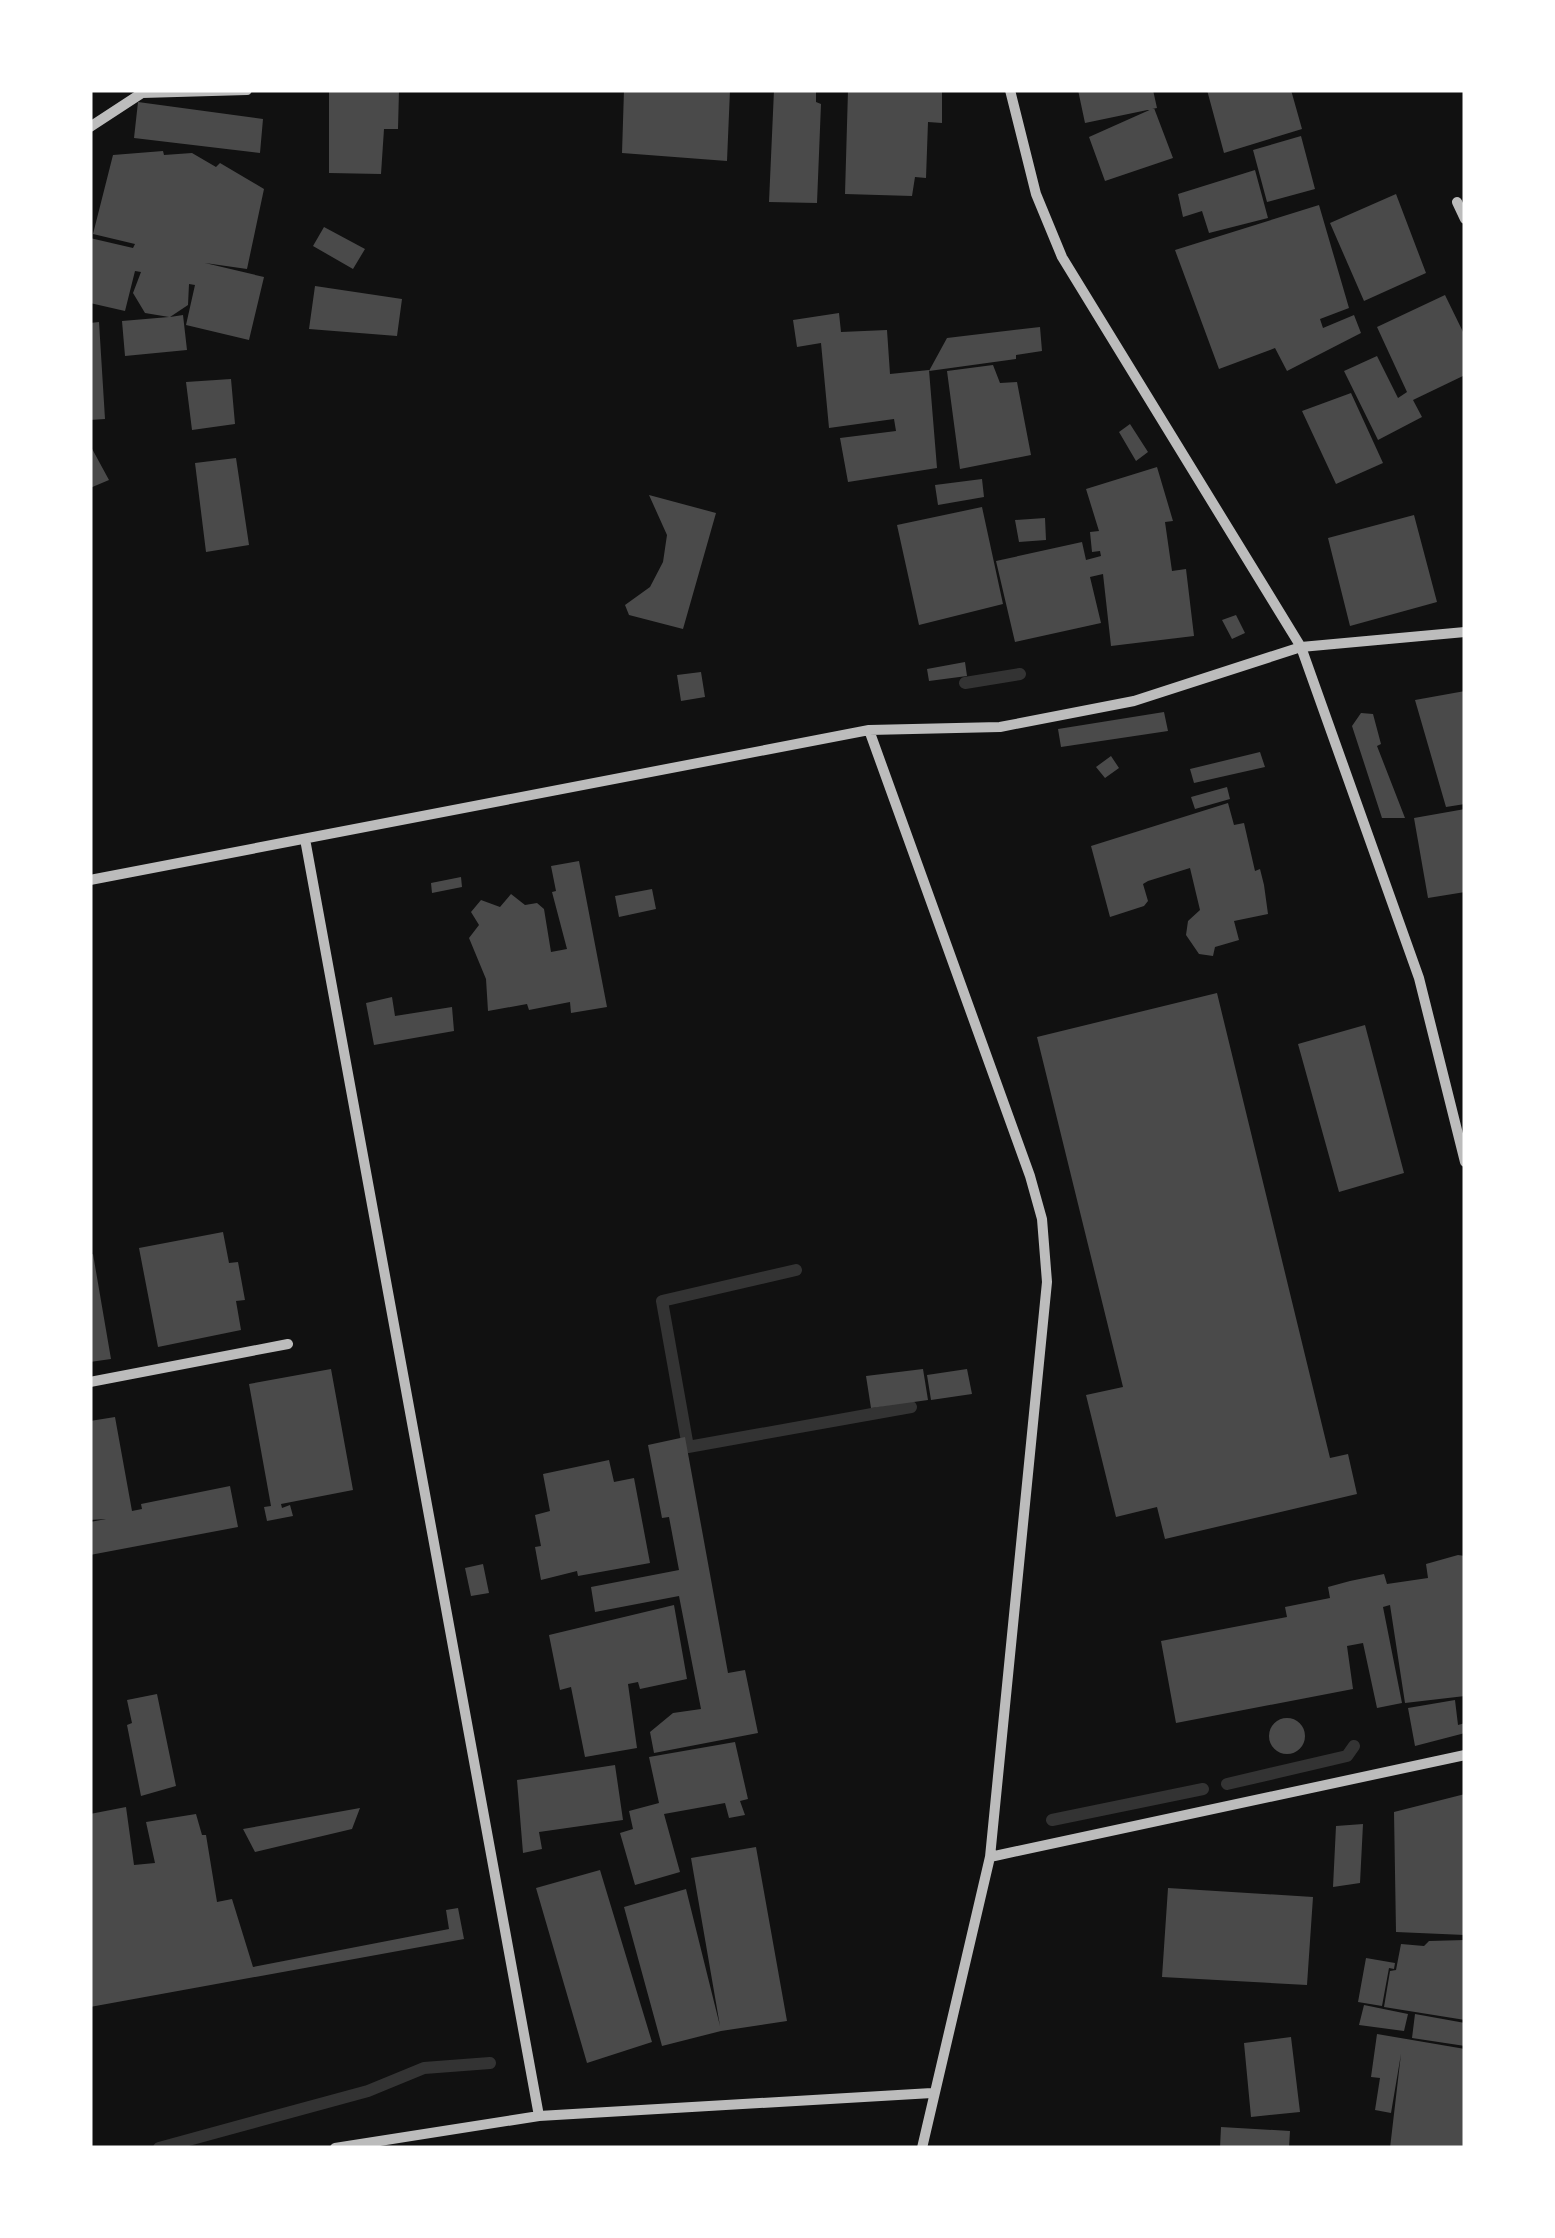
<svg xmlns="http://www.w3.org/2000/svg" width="1555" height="2238" viewBox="0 0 1555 2238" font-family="'IBM Plex Serif',serif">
<rect width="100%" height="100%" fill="#111"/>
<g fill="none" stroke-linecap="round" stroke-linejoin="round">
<path stroke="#333" stroke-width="12" d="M965,683L1020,674
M796,1270L662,1301L688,1447L911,1407
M1227,1784L1347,1756L1354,1746
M1052,1820L1203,1789
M159,2148L368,2091L424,2068L490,2063"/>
</g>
<path fill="#4a4a4a" d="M329,90H399L398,129H384L381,174L329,173Z
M624,90H730L727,161L622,153Z
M774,90H816V102L821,104L817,203L769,202Z
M848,90H942V123L928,122L926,178L915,177L912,196L845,194Z
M1078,90H1153L1157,108L1085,123Z
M1207,90H1291L1302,129L1224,153Z
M138,102L263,119L260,153L134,138Z
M1154,108L1173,158L1105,181L1089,137Z
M1301,136L1315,189L1267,202L1253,150Z
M163,151L164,155L192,153L216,167L220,163L264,189L247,269L205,263L264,277L249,340L186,325L195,285L189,284L188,305L170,317L183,315L187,350L125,356L122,321L169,317L145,313L133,293L141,272L135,271L125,311L90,303V238L133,248L135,244L93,234L113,155Z
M1255,170L1268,218L1209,233L1202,211L1183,217L1178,194Z
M1396,194L1426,273L1364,301L1330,223Z
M1319,205L1349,308L1320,319L1323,328L1354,315L1361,333L1287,371L1275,348L1219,369L1175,250Z
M324,227L365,249L353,269L313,246Z
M315,286L402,299L397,336L309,329Z
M1445,295L1465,336V375L1413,400L1422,417L1378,440L1344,371L1377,356L1398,398L1407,392L1377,327Z
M839,313L841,332L887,330L890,374L929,370L937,468L848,482L840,438L896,431L894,419L829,428L821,343L797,347L793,320Z
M99,322L105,419L90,420V323Z
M1040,327L1042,351L1016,355V359L929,371L947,338Z
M993,365L1000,383L1017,382L1031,455L960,469L947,371Z
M231,379L235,424L192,430L186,382Z
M1351,393L1383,463L1336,484L1302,411Z
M1130,424L1148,452L1136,461L1119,432Z
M90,445L109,480L90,488Z
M236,458L249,545L206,552L195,463Z
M1157,467L1173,521L1165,522L1172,571L1186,569L1194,636L1111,646L1103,574L1090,577L1101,623L1015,642L996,561L1082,542L1086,560L1101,556L1100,551L1092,552L1090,532L1099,531L1086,489Z
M982,479L984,497L938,505L935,485Z
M649,495L716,513L683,629L629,615L625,605L650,587L663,562L667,535Z
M982,507L1003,604L919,625L897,525Z
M1414,515L1437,602L1350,626L1328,538Z
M1045,518L1046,540L1019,542L1015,520Z
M1236,615L1245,633L1232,639L1222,620Z
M965,662L967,676L929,681L927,669Z
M701,672L705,697L681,701L677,675Z
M1465,691V804L1446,807L1415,700Z
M1164,712L1168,731L1061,747L1058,729Z
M1361,713L1373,714L1381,744L1377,746L1405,818H1382L1352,726Z
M1260,752L1265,767L1194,783L1190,769Z
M1111,756L1119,768L1105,778L1096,767Z
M1227,787L1230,799L1195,809L1191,797Z
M1228,803L1234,825L1244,823L1255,871L1260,869L1264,885L1268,914L1234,921L1239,940L1215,947L1213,956L1199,954L1186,935L1188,921L1200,910L1190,868L1148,881L1143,884L1148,901L1144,906L1110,917L1091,846Z
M1465,809V892L1428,898L1414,818Z
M579,861L607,1007L571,1013L570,1002L529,1010L527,1004L488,1011L486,979L469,938L479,925L471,912L481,900L500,907L511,894L525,905L537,903L544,909L551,952L567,949L552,892L556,891L551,866Z
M461,877L462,887L432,893L431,883Z
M652,889L656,909L619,917L615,896Z
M1217,993L1330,1458L1348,1454L1357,1494L1165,1539L1157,1507L1116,1517L1086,1395L1123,1387L1037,1037Z
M392,997L395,1016L452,1007L454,1031L374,1045L366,1003Z
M1365,1025L1404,1173L1339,1192L1298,1044Z
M223,1232L229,1263L238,1262L245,1300L236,1301L241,1330L158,1347L139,1248Z
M93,1254L111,1359L90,1362V1255Z
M331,1369L353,1490L281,1504L282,1508L290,1505L293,1516L267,1521L264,1507L271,1506L249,1384Z
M923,1369L928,1400L871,1408L866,1376Z
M967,1369L972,1394L931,1400L927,1375Z
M115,1417L132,1511L142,1509L141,1504L230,1486L238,1527L90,1555V1522L106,1519L90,1520V1421Z
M685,1437L728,1673L745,1670L758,1733L654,1753L650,1732L673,1713L701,1709L679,1596L595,1612L591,1587L679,1570L669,1517L662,1518L648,1445Z
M609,1460L614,1482L634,1478L650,1563L578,1576L577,1571L541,1580L535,1547L541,1546L535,1515L550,1511L543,1474Z
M1458,1555L1465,1556V1696L1405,1703L1390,1605L1383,1607L1402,1703L1377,1708L1363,1643L1347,1646L1353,1689L1176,1723L1161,1641L1287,1617L1285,1607L1330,1598L1328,1587L1350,1581L1384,1574L1387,1584L1428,1578L1426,1564Z
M483,1564L489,1593L471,1596L465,1568Z
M674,1605L687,1679L640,1689L638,1682L628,1684L637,1748L585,1757L571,1687L560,1690L549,1635Z
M157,1694L176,1786L141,1796L127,1725L132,1723L127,1700Z
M1455,1700L1458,1725L1465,1723V1733L1415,1746L1408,1708Z
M1269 1736a18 18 0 1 1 36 0a18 18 0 1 1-36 0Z
M735,1742L748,1799L740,1801L745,1815L729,1818L725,1803L664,1814L680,1872L635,1885L620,1833L633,1829L629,1811L659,1803L649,1757Z
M615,1765L623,1820L539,1832L542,1849L523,1853L517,1780Z
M1465,1794V1935L1396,1932L1394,1812Z
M126,1807L134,1865L155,1863L146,1822L196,1814L202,1835H206L217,1902L232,1899L253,1967L449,1929L446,1910L458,1908L464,1939L90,2007V1814Z
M360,1808L352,1829L255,1852L243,1829Z
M1363,1824L1360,1883L1333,1887L1336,1826Z
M756,1847L787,2021L721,2031L662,2046L624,1907L686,1889L720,2026L691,1858Z
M600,1870L652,2042L587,2063L536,1888Z
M1168,1888L1313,1897L1307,1985L1162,1977Z
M1465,1940V2020L1384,2007L1390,1971L1396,1970L1401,1944L1424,1946L1429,1941Z
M1366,1958L1395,1963L1394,1969L1389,1968L1382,2006L1358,2002Z
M1364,2005L1408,2014L1404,2031L1359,2025Z
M1415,2014L1465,2023V2046L1412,2038Z
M1377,2034L1465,2049V2148H1390L1401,2054L1391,2113L1375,2110L1380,2078L1371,2077Z
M1291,2037L1300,2112L1251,2117L1244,2043Z
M1221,2127L1290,2131L1289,2148H1220Z"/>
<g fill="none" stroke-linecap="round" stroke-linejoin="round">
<path stroke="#bcbcbc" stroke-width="10" d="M1010,90L1036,194L1062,257L1301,647L1419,978L1465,1162
M90,127L142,93L247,90
M1457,202L1465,219
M869,730L1030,1176L1042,1219L1047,1282L990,1857L922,2148
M305,839L539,2116
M90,880L869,730L1000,727L1134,701L1301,647L1465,632
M90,1382L288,1344
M990,1857L1465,1755
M335,2148L539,2116L932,2093"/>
</g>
<rect width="1555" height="2238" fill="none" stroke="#ffffff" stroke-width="185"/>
</svg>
